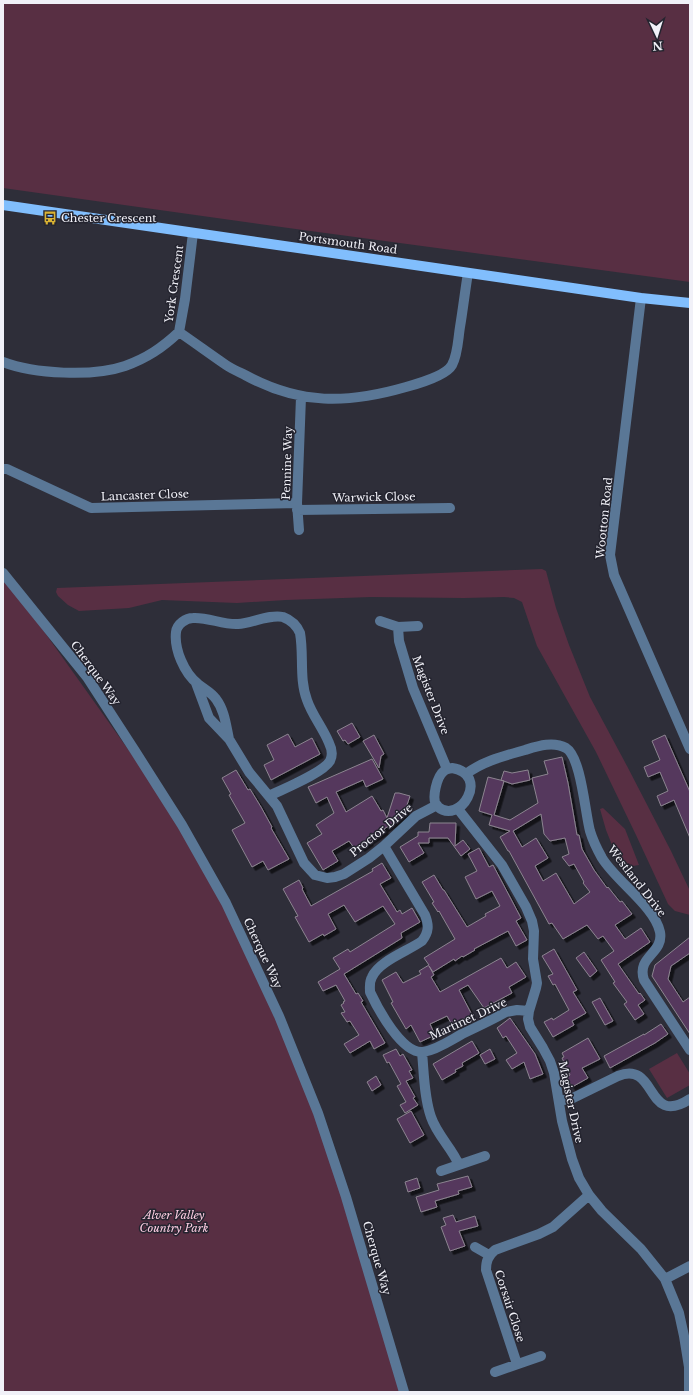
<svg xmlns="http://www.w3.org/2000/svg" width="693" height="1395" viewBox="0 0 693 1395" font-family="'Libre Baskerville',serif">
<defs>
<filter id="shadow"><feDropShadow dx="3.5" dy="3.5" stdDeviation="0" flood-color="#0009"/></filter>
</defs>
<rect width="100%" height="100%" fill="#2e2e39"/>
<path fill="#582f43" d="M3,3H690V282L303,230L3,188Z
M542,569L546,571L556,608L569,645L590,697L627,766L671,851L690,891V915L675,911L668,904L636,835L596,752L537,646L522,602L514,598L504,597L464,598L371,597L286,600L237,603L162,600L129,608L79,611L68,605L58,596L56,592L57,588Z
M3,574L182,825L279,1016L346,1197L405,1392H3Z
M603,808L625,829L639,865L627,867L614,850L606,830L600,809Z
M677,1053L690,1074V1085L667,1098L649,1069Z"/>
<path fill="#54385d" stroke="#8c8490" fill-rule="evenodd" filter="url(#shadow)" d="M352,723L360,737L348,744L345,740L343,741L337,731Z
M288,734L295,747L312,738L320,754L271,780L264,765L274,760L267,745Z
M374,735L384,754L381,756L379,768L363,741Z
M665,735L690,792V838L674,800L661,806L657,796L668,791L660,772L648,777L644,767L660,760L652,741Z
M562,757L568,783L577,835H579L582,849L594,870L607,888L608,887L620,902L622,901L632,914L615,925L625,939L641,928L650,942L618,964L639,994L640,993L645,1000L638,1005L644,1014L635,1020L624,1004L627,1002L613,983L615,982L601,960L614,951L603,936L598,939L587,925L563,939L552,923L549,924L509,851H508L500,837L510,831L489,825L492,815L479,811L488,777L504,781L494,815L510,820L538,803L532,778L548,774L544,761ZM541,814L544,834L550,841L565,838L569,854L562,857L569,866L574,864L584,882L583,883L590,892L574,904L556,873L543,881L535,866L548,858L536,838L522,847L513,831Z
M372,759L383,779L366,787L363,780L336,792L346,812L372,796L381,811L383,810L387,818L395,793H399L410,796L403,817L384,829L385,831L369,841L370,842L361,848L360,846L355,849L349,841L332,851L338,861L323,870L307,843L322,834L316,825L334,813L327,797L316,803L308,787Z
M236,770L248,790L250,789L261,807L272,827L271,828L289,859L268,870L263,861L252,867L232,830L245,823L229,795L231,794L222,778Z
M528,770L530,780L512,784L501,780L504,771L512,773Z
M430,823H456L455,846L463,840L470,849L461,856L448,838H429V843H418L424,853L409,862L400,847L418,836V832H429Z
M479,848L489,867L493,865L521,918L516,921L527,940L516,946L508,931L474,949L475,950L463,957L462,956L455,961L454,959L433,972L429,966L434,975L431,977L440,992L501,958L507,968L516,962L526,977L509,987L512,993L484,1008L468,985L459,990L472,1015L456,1023L455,1021L451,1023L447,1016L430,1024L435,1035L420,1042L411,1025L406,1029L391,1003L393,1002L382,980L396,972L403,983L421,974L419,971L429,965L424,958L455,939L439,911L438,912L432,903L434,902L422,882L434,875L443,890H444L467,927L486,916L485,914L500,906L492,891L476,899L465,877L477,871L468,854Z
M382,863L391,878L380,884L397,912L400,910L402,914L412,908L420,922L401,933L402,938L344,974L356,994L358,993L363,1001L361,1002L385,1043L374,1049L370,1041L350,1053L344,1044L359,1035L350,1021L347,1022L341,1013L345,1012L341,1005L344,1003L343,1002L345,1001L336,985L323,991L318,982L340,969L333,958L348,949L350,952L395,924L383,906L355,922L344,905L328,914L336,929L324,936L323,934L309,942L295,917L298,916L283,889L299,880L303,888L302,889L311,906L373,871L372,869Z
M690,937V953L671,966L668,979L683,1002L690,997V1034L652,976L655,965Z
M554,949L577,990L573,992L586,1013L572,1021L574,1025L553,1037L544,1022L552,1018L553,1020L569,1010L555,984L553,985L548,976L553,974L542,956Z
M584,952L597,971L590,977L576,958Z
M600,998L613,1021L605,1025L592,1002Z
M510,1018L535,1054L543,1074L530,1079L524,1062L512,1069L506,1060L517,1053L506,1036L503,1038L497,1028Z
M661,1024L668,1034L655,1043L610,1068L604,1056L644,1034V1035Z
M588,1038L600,1059L582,1068L588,1078L572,1087L566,1077L570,1075L562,1058L564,1057L562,1053Z
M472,1041L479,1053L462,1063L463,1066L455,1070L456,1072L442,1080L433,1064Z
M396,1049L400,1056L403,1054L412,1070L409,1071L413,1078L406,1081L415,1097L413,1098L418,1105L405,1113L400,1105L406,1102L397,1086L401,1084L389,1062L387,1063L383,1055Z
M490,1049L495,1059L485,1064L480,1055Z
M376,1076L381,1085L372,1091L367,1082Z
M411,1111L424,1135L410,1143L397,1119Z
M468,1176L472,1187L458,1191L459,1194L435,1201L437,1207L421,1212L416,1197L439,1190L437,1184Z
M417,1178L420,1188L408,1192L405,1182Z
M453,1215L456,1222L475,1216L478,1226L459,1231L465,1246L450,1251L441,1227L446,1225L443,1218Z"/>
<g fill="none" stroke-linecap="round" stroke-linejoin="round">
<path stroke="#5a7796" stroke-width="10" d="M193,233L185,299L179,332C195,343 210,354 226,365C232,369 239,372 245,375C300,405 347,404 406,387C417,384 446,376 452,365C458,354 458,339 460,327C463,309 465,291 468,273
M641,298L610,555L614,575L690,749
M3,362C34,374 93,377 125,366C147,358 162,348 179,332
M3,469H7L91,508L297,503
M297,510L450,508
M299,530L297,503L301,397
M3,573L87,677L135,751L182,825L226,903L279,1016L318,1113L346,1197L404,1392
M380,621L398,627L418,626
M398,627L399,641L413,688L447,769
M196,683L209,718L229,739L249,772L277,806L304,863L315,875L327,878L335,877L344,874L369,858L384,846L416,816L437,805
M229,739C226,726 225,711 216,699C211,692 204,689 198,684C184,673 174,649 176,632C177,624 186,618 193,618C208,617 223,625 238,624C252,623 270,614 283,617C291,620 297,626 300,633C304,655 299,679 307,700C312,715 323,728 329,743C332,749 333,755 330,761C323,773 283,789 269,796
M452,768C491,774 460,827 437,806C431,799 437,776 444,771C446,769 449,769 452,768Z
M466,774C483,761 504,756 525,750C538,746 553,741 566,748C581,757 585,812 590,831C593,841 597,849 602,858C616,881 655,907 660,932C664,954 636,956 644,980L690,1050
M458,809L502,865L526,907L532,921L534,931L533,959L537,983L536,988L529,1011L528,1019L530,1027L543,1048L550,1061L554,1073L562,1121L572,1159L579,1178L589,1195L602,1211L641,1249L665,1279L679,1313L684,1336L689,1367V1392
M384,846L425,915C429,925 429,932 422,941C408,951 379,961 372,977C369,982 370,987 370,992C378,1009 402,1054 423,1052C437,1050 451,1040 462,1034C477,1027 492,1020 506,1012L517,1010L529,1011
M422,1052C424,1073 424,1097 431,1117C437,1135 452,1148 459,1165
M560,1101L573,1098L618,1076C658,1060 645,1128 690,1099
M441,1171L485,1156
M475,1247L489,1255
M665,1279L690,1266
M517,1364L486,1270C486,1261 488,1256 495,1250L539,1234L553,1227L589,1195
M495,1372L541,1356"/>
<path stroke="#81befd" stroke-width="10" d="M3,205L641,298L690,303"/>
</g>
<defs>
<g id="bus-bare" transform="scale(1.08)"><path d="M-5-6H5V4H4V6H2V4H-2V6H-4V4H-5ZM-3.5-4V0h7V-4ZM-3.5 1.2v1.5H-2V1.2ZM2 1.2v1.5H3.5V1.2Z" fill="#dab333" stroke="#24242f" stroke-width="2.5" paint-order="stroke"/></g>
</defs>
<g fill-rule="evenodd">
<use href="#bus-bare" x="50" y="218"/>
</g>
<g text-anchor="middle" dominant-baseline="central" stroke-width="3" stroke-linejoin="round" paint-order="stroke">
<g font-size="11" fill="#f1f1f8" stroke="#24242f" text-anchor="start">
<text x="61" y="218">Chester Crescent</text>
</g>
<g font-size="11" fill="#f1f1f8" stroke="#24242f">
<text transform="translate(348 243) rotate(8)">Portsmouth Road</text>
<text transform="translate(174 284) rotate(-82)">York Crescent</text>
<text transform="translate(287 463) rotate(-88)">Pennine Way</text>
<text transform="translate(145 495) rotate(-2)">Lancaster Close</text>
<text transform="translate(374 497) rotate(-1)">Warwick Close</text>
<text transform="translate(604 518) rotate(-84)">Wootton Road</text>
<text transform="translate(96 673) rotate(54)">Cherque Way</text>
<text transform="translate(431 695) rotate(69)">Magister Drive</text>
<text transform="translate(381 830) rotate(-39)">Proctor Drive</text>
<text transform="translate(637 881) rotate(52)">Westland Drive</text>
<text transform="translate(263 953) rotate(65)">Cherque Way</text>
<text transform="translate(468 1019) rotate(-25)">Martinet Drive</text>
<text transform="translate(571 1102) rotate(78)">Magister Drive</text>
<text transform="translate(377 1258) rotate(74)">Cherque Way</text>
<text transform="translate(510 1306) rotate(72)">Corsair Close</text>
</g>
<g font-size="11" font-style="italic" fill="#fdcde2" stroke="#24242f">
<text x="174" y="1215">Alver Valley<tspan x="174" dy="13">Country Park</tspan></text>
</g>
</g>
<rect width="693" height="1395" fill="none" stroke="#f1f1f8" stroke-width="8"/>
<g transform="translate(657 36) rotate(176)" stroke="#24242f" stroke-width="3" paint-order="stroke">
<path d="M0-3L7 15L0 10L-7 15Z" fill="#f1f1f8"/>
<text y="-6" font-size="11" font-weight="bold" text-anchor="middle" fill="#f1f1f8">N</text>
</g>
</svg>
